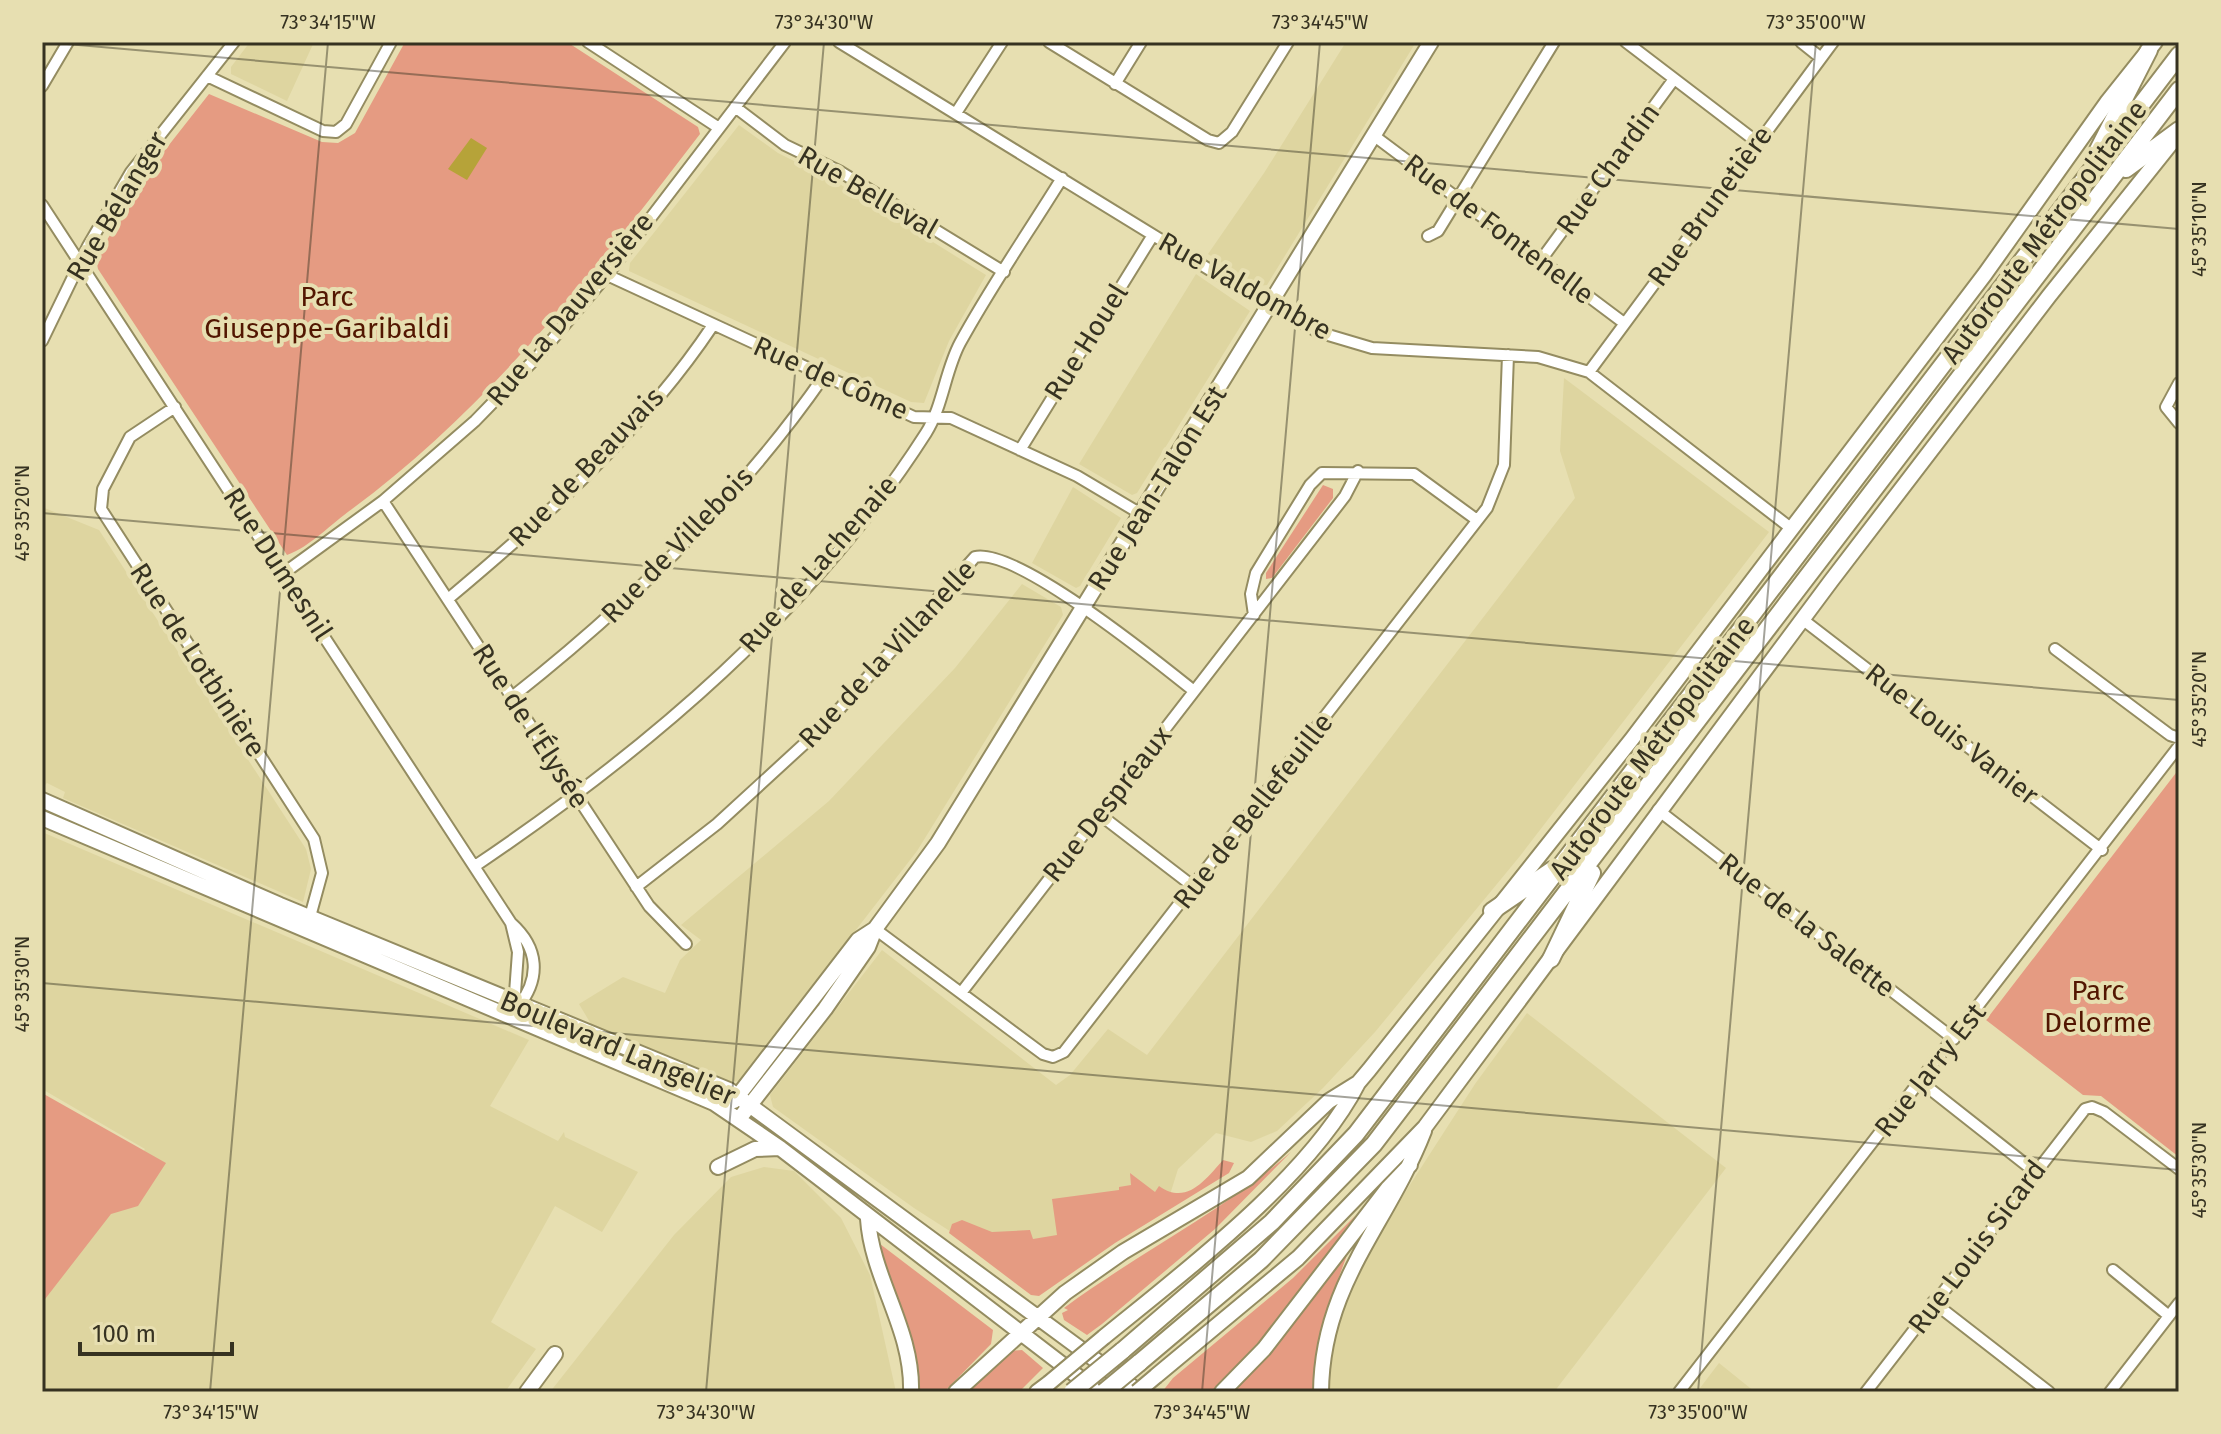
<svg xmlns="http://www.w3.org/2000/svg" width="2221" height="1434" viewBox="0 0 2221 1434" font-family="'Fira Sans',sans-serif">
<rect width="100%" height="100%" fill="#e7dfb1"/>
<path fill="#ded5a0" d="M250,42H314L287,101L231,74V67Z
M1346,42H1416L1267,285L1259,286L1208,254L1264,173Z
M739,125L778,153L838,183L986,275L949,341L924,403L911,402L629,271L630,263Z
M1196,274L1250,311L1137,493L1132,495L1079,464Z
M1564,378L1769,532L1520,856L1375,1032L1323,1088L1277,1131L1251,1142L1216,1133L1178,1169L1168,1201L1029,1282L914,1208L773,1107L770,1095L882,950L1056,1085L1070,1075L1108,1029L1147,1055L1575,498L1560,451Z
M1073,487L1121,518L1080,586L1076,588L1032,563Z
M42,507L99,530L306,849L311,869L303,902L63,798L65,792L47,783L42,788Z
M1022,584L1061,607L1063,615L917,851L739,1081L732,1082L591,1024L579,1004L623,977L665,993L680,960L701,940L681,925L829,801L955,668Z
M42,832L529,1040L490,1106L558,1141L564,1132L565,1137L638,1172L602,1232L555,1206L491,1322L536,1349L505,1392H42V1297L145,1149L42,1089Z
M1527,1013L1726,1168L1554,1392H1328L1336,1327L1346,1295L1375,1239L1475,1084Z
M764,1167L794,1171L841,1218L870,1275L896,1392H550L674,1235L731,1177Z
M1719,1363L1755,1392H1697Z"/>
<path fill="#e59b82" d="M405,42H567L698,127L700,134C595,271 492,405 352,509C332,523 310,547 287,555L98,269L96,259L143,178L209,94L322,142L338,143L355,133Z
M1323,485L1333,489V498L1272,578L1266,579V573Z
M2179,769V1157L2101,1096L2083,1095L1986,1020Z
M42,1093L166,1163L138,1206L111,1214L42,1303Z
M1291,1152L1215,1229L1102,1324L1087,1335L1064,1320L1062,1313L1068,1310L1064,1308C1138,1253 1221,1213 1291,1152Z
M1223,1160L1234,1163L1229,1173L1115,1243L1039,1296L1031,1295L949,1233L952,1224L962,1220L992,1232L1030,1230L1033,1239L1057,1235L1052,1199L1119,1190V1187L1131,1185L1130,1173L1155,1192L1159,1186C1187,1206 1206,1179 1223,1160Z
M1356,1215L1280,1319L1212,1392H1162L1173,1378L1293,1278Z
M880,1244L993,1330L991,1344L944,1392H917L913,1343L877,1245Z
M1347,1255L1324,1318L1315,1392H1233L1268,1357Z
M1022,1350L1043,1368L1019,1392H968L1011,1351Z"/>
<path fill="#b6a339" d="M471,138L487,148L467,180L448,169Z"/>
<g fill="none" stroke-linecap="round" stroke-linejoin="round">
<g stroke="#948c61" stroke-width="14">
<path id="minor" d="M588,42L719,128
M839,42L1210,270L1318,332L1372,348L1538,357L1589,372L1792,529
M1049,42L1208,140L1219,143L1232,132L1288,42
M1626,42L1757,142
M1801,42L1821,58
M207,76L323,131L336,132L346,124L391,42
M1115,84L1141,42
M42,86L68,42
M735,107L785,145L839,171L1004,272
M956,113L1002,42
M1373,135L1624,323
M42,205L511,923C539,948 541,978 518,1007
M1428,236L1438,231L1554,42
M1541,260L1674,79
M607,275L914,417L951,418L1077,476L1141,514
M42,341L88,246L131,172L234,42
M1589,372L1833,42
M2179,383L2166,407L2179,423
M175,407L130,437L103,489L101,509L314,839L322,873L308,924
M1020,450L1153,235
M383,501L649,906L686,944
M284,573L383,501L475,421L539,355L607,275L785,42
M448,599C545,518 643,430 713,325
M1254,615L1251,594L1256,573L1310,485L1322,473L1414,474L1477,520
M1802,619L2102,850
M2055,649L2170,735L2179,738
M512,697C630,604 738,500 824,376
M1658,810L1954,1039
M1099,814L1194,887
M475,866C647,750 813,610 926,433C943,406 945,371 960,343C991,286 1028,233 1062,178
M636,887L717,824L826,724L975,557C1016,547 1159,663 1194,691
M511,923L518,952L515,993L519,1005
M875,929L1043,1054L1053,1057L1064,1052L1487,508L1504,465L1508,355
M961,993L1345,496L1358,471
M1921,1082L2034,1171
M2113,1270L2169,1316
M1933,1302L2049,1392
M1679,1392L2179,746
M1866,1392L2085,1109L2092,1107L2104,1112L2179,1169
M2110,1392L2179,1303"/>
</g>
<g stroke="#948c61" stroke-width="18">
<path id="major" d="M42,800L280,905L729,1090L1139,1392
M42,818L714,1103L780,1148L1098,1392
M734,1101L858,940L875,929
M739,1119L825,1009L868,947L875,929L938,843L1431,42
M718,1167L755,1149L780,1148
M868,1219C872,1279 913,1329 911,1392
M1104,1337C1185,1271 1311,1176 1358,1083
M1156,1376L1298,1258L1425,1127L1831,581L2049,296L2177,136
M527,1392L555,1354
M956,1392L1065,1293L1123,1252L1248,1178L1329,1101L1358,1083L1369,1070L1632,739L1985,274L2108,101L2155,42
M1037,1392L1049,1383
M1222,1392L1264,1349L1388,1188L1410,1165
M1321,1392C1322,1283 1387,1226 1424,1131"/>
</g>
<g stroke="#948c61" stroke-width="20">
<path id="highway" d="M2098,150L2149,50
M2126,169L2179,130
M1492,911L1552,870
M1551,959L1592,873
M1122,1351L1272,1222L1356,1134L2179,55
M1139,1363L1261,1260L1374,1144L2179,90"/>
</g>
<use href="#minor" stroke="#fff" stroke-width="10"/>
<use href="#major" stroke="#fff" stroke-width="14"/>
<use href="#highway" stroke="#fff" stroke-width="16"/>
<g stroke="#948c61" stroke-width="18" stroke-linecap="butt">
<path id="major-bridge" d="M1049,1383L1104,1337
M1137,1392L1156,1376"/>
</g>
<g stroke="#948c61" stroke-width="20" stroke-linecap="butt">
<path id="highway-bridge" d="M1072,1392L1122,1351
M1104,1392L1139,1363"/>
</g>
<use href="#major-bridge" stroke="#fff" stroke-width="14"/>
<use href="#highway-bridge" stroke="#fff" stroke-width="16"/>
</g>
<path fill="none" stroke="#363221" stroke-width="2" stroke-opacity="0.45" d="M44,42L2179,229M42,513L2179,700M42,983L2179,1170M210,1392L328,42M706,1392L824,42M1202,1392L1320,42M1698,1392L1816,42"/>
<g text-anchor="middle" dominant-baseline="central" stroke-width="8" stroke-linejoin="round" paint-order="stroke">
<g font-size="28" fill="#363221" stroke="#e7dfb1">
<text transform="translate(1608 169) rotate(-54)">Rue Chardin</text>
<text transform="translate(868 192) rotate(30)">Rue Belleval</text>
<text transform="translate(117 206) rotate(-59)">Rue Bélanger</text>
<text transform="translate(1710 206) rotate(-54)">Rue Brunetière</text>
<text transform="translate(1499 229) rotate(37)">Rue de Fontenelle</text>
<text transform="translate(2044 232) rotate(-53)">Autoroute Métropolitaine</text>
<text transform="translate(1245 286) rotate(29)">Rue Valdombre</text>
<text transform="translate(570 309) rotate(-50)">Rue La Dauversière</text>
<text transform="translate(1086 342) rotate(-58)">Rue Houel</text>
<text transform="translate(831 378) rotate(24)">Rue de Côme</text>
<text transform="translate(586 467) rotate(-46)">Rue de Beauvais</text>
<text transform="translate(1157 488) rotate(-58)">Rue Jean-Talon Est</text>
<text transform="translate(677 545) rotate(-46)">Rue de Villebois</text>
<text transform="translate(278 564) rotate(57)">Rue Dumesnil</text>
<text transform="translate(818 564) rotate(-49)">Rue de Lachenaie</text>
<text transform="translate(887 654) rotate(-47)">Rue de la Villanelle</text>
<text transform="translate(198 660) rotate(57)">Rue de Lotbinière</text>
<text transform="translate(531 726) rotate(57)">Rue de l'Élysée</text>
<text transform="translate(1952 734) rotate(38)">Rue Louis Vanier</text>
<text transform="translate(1652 748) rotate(-53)">Autoroute Métropolitaine</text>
<text transform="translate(1107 804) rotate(-52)">Rue Despréaux</text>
<text transform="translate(1253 811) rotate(-52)">Rue de Bellefeuille</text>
<text transform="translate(1807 925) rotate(38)">Rue de la Salette</text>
<text transform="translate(618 1048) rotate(23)">Boulevard Langelier</text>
<text transform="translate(1930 1070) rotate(-52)">Rue Jarry Est</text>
<text transform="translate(1977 1247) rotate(-53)">Rue Louis Sicard</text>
</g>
<g font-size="28" fill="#521601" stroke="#e7dfb1">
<text x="327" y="296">Parc<tspan x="327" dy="32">Giuseppe-Garibaldi</tspan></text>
<text x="2098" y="990">Parc<tspan x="2098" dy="32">Delorme</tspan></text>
</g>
</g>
<rect width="2221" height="1434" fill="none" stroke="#e7dfb1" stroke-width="88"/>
<path d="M80 1342v12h152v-12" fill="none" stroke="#363221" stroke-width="4"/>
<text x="92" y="1342" font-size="24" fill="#363221" stroke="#e7dfb1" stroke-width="6" paint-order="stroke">100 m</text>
<rect x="44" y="44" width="2133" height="1346" fill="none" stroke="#363221" stroke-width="3"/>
<g font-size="20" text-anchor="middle" fill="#363221">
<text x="328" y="29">73°34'15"W</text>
<text x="824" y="29">73°34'30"W</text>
<text x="1320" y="29">73°34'45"W</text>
<text x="1816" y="29">73°35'00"W</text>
<text transform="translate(2199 229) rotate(-90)" y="7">45°35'10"N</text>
<text transform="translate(22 513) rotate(-90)" y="7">45°35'20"N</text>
<text transform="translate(2199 699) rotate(-90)" y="7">45°35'20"N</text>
<text transform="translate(22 984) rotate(-90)" y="7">45°35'30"N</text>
<text transform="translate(2199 1170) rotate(-90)" y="7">45°35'30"N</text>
<text x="211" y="1419">73°34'15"W</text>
<text x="706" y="1419">73°34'30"W</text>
<text x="1202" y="1419">73°34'45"W</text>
<text x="1698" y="1419">73°35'00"W</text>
</g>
</svg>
